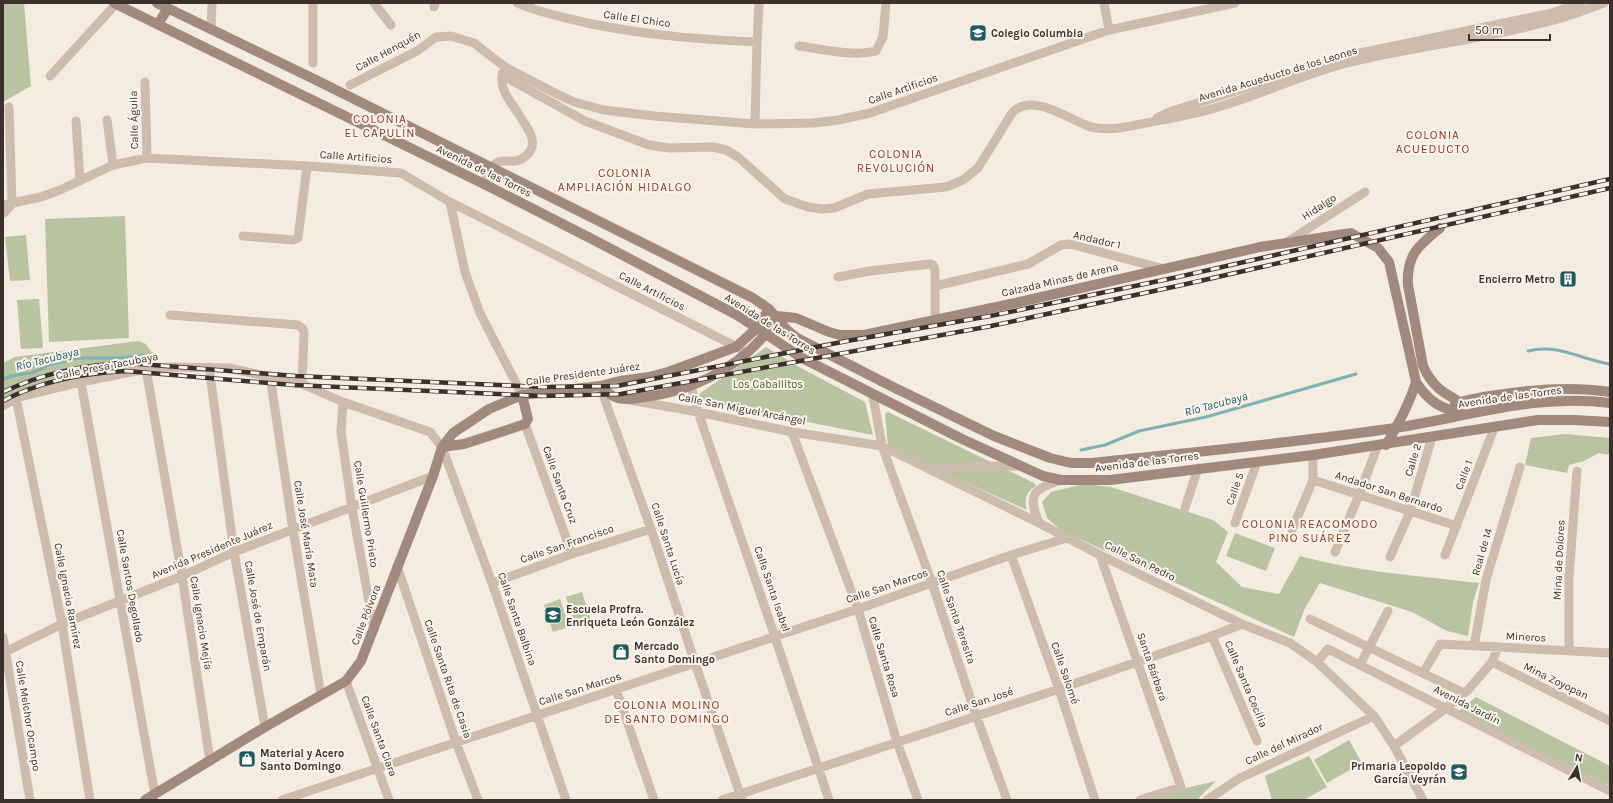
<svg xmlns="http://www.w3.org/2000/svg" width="1613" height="803" viewBox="0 0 1613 803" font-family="Karla,sans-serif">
<rect width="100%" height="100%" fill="#f4ebe1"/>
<path fill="#b8c4a0" d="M3,3H24L31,86L3,102Z
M125,216L129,338L49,342L45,219Z
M26,235L30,280L10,281L5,237Z
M39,299L43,348L21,349L17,300Z
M138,341L146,344L152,353L154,364L3,403V363L15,357Z
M766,347L799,367L865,402L873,435L702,401L699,394Z
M888,412L1034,483L1036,486C1026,492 1024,499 1027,510L888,447L885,414Z
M1565,434L1610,438V455L1599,453L1584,461L1569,465L1567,473L1525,465L1531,438Z
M1084,484L1111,487L1213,520L1228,532L1216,562L1242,587L1279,594L1300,556C1359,572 1419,576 1479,583L1473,602L1468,636L1447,631L1412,612L1320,583L1305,608L1294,637L1062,531L1047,518L1042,502L1051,492Z
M1235,533L1275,548L1266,571L1226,556Z
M582,592L591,620L575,625L566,597Z
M560,599L569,627L553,632L544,605Z
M1476,697L1610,766V786L1459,711Z
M1349,740L1362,763L1327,783L1314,760Z
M1309,756L1327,787L1304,800H1272L1265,776Z
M1216,781L1197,800H1150L1177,790Z"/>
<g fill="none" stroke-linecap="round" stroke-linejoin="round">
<path stroke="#7fb0b2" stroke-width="3" d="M1528,351C1557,343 1582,360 1610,364
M3,379L16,375L32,373L51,364L78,358H123L143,355
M1081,450L1105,445L1139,431L1206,417L1356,374"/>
<path stroke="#cdbbac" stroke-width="9" d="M313,3V63
M374,3L391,25
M517,3C533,10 549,14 566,18C629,34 692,39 757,42
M1104,3L1109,30
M434,7L435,3
M211,29L212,3
M799,46C823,49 852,57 876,51L883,37L886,3
M502,75L585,121L649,145L669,148L713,147L726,150L738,157L785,199L808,207L822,209L834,208L868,194L946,187L963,180L978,168L1012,113C1032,91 1069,120 1091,127C1100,129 1110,129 1119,128C1158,121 1196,115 1234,102C1273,89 1311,72 1351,62C1418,46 1487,39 1554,20C1571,16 1587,9 1604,3
M50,76L116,4
M145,82L147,158
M350,85L417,51L436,37L451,36L474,43L505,67L553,92L574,102L604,110L654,116L755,124L814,123L838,120L870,113L1109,30L1235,3
M1157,118L1169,112L1346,56L1552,13L1581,3
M107,120L113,165
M76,121L80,181
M755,124L757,42L759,3
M484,184C487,178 491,167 496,163C501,159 508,162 514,161C519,161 524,158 528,154C540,141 525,125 518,113C510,101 498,88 503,72
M450,202L465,272L480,313L522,395
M3,205L41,197L60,190L113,165L147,158L307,166L401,173L450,202L741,349
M3,214L12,204L9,107
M243,236L293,240L298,238L307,166
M1287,242L1365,192
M838,277L870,271L930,264L933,265L935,270V320
M935,286L1028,264L1061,245L1070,244L1164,269
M170,315L298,325L303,329L304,333L302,384
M209,367L234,552L265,727
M146,369L182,576L210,761
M270,376L293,530L321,695
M81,382L155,795
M600,386L651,529L695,663L742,800
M691,386L698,412L775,637L829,800
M873,396L882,446L932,583L976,715L1007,800
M16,398L62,624L90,800
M630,400L698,412L792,432L882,446L1039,523L1100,555L1242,624L1290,643L1317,662L1374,716L1394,746L1423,800
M343,402L341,432L352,508L374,629
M3,406L16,398L81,382L146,369L170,367L229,368L302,384L343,402L430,432L442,447L492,583L566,800
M525,424L572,554
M792,432L858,609L897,742L918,800
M930,470L973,466H1020
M1313,480L1457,526
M1185,508L1198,468
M1039,523C1027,493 1033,490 1061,480
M1235,523L1257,462
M1292,530L1313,480V455
M1335,552L1359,495L1378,445
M1011,555L1059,689L1095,800
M1100,555L1181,787L1140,800
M1445,555L1495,426
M1390,557L1410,512L1432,437
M397,566L456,742L478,800
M492,583L572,554L651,529
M1310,619L1464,693
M1212,636L1257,741
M3,637L30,800
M1474,646L1486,580L1520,467
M1569,651V577L1577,471
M3,653L62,624L182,576L234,552L433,476
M1317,662L1328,649L1610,791
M1492,662L1610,721
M1360,665L1388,611
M1423,673L1440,644L1610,653
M346,681L389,800
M616,689L654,800
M1394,746L1446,708L1468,690L1492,662L1498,647
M282,800L858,609L1011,555L1067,538
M722,800L1059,689L1212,636L1242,624
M1207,800L1240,778L1374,716"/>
<path stroke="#a18a7d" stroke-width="10" d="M114,3L484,184L590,238L737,315L802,358L962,439L1043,476L1061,480H1110L1313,455L1538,420H1574L1610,422
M157,3L316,80L753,298L769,309L788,331L797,338L893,387L994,436L1050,458L1071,463H1092C1193,452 1294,443 1395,428C1466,417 1537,393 1610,403
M158,24L168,8
M1440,228C1419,245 1406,255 1408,285L1423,366C1432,386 1442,392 1460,402
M777,316L796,318L829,332L840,335H864L1024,301L1260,247L1351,233L1378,248L1389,262L1416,382C1429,402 1440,408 1463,414
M600,386C605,390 612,397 618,398C627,401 637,398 645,397C688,392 732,371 761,339C767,333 772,324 777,316
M1455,404C1468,399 1483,397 1497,395C1535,389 1572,386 1610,392
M1386,445C1398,425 1409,405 1416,382
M442,447L464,444L525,424L528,419L522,395
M145,800L265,727L346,681L361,661L433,476L442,447L453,433L489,409L522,395L600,386L620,381L649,377L668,372L736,347L757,328L769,309"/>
<g stroke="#3b302b" stroke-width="4.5">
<path id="rail" d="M3,392C44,373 82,365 127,363L296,376L543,387L617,386L847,341L990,316L1178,277L1610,179
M3,401C40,381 84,373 126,371L293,385L542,396L621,394L991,326L1182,285L1610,188"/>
</g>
<use href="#rail" stroke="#fbf5ee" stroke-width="3" stroke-dasharray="9" stroke-linecap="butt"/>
</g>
<defs>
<g id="school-square" transform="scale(0.9)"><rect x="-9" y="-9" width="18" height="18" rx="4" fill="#1f5a5e" stroke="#fbf5ee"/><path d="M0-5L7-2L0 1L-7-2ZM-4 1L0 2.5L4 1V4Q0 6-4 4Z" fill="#fff"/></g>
<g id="building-square" transform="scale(0.9)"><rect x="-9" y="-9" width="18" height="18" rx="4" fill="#1f5a5e" stroke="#fbf5ee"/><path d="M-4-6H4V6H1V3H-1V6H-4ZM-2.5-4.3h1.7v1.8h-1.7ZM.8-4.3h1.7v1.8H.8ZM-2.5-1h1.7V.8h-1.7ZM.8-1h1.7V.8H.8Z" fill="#fff"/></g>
<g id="shop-square" transform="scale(0.9)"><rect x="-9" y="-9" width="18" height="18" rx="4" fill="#1f5a5e" stroke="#fbf5ee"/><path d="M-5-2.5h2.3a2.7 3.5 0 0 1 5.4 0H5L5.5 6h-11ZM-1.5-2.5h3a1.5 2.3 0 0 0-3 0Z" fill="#fff"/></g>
</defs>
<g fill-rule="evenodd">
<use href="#school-square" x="978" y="33"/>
<use href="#building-square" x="1568" y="279"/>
<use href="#school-square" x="553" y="615"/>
<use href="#shop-square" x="621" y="652"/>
<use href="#shop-square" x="247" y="759"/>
<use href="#school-square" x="1459" y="772"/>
</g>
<g text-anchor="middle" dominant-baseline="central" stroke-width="4" stroke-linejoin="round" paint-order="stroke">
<g font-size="11" fill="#3b302b" stroke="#fbf5ee">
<text transform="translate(637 19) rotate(8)">Calle El Chico</text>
<text transform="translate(388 51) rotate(-29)">Calle Henquén</text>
<text transform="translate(1278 74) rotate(-17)">Avenida Acueducto de los Leones</text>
<text transform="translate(903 89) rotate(-19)">Calle Artificios</text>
<text transform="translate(134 120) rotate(-91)">Calle Águila</text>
<text transform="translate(356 157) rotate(4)">Calle Artificios</text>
<text transform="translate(484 171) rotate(26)">Avenida de las Torres</text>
<text transform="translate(1319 207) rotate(-33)">Hidalgo</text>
<text transform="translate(1097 240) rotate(13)">Andador 1</text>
<text transform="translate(1060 280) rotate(-13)">Calzada Minas de Arena</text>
<text transform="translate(652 291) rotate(27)">Calle Artificios</text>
<text transform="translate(770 324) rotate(32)">Avenida de las Torres</text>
<text transform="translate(107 366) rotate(-11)">Calle Presa Tacubaya</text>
<text transform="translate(583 374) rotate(-8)">Calle Presidente Juárez</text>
<text transform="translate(1510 397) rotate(-8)">Avenida de las Torres</text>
<text transform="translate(742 409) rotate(11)">Calle San Miguel Arcángel</text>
<text transform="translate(1413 460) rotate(-73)">Calle 2</text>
<text transform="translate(1147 462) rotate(-7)">Avenida de las Torres</text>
<text transform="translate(1464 475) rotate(-69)">Calle 1</text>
<text transform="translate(560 485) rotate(70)">Calle Santa Cruz</text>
<text transform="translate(1235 489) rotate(-71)">Calle 5</text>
<text transform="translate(1389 492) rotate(18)">Andador San Bernardo</text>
<text transform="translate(366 514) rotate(81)">Calle Guillermo Prieto</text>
<text transform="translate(306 534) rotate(81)">Calle José María Mata</text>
<text transform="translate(567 544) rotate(-19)">Calle San Francisco</text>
<text transform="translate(668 544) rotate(72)">Calle Santa Lucía</text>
<text transform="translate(212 550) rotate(-23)">Avenida Presidente Juárez</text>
<text transform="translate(1482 552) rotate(-74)">Real de 14</text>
<text transform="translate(1559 560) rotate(-87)">Mina de Dolores</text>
<text transform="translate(1140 561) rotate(26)">Calle San Pedro</text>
<text transform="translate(130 586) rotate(80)">Calle Santos Degollado</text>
<text transform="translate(887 586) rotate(-19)">Calle San Marcos</text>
<text transform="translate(772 589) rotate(71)">Calle Santa Isabel</text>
<text transform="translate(68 596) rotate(79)">Calle Ignacio Ramírez</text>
<text transform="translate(366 615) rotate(-69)">Calle Pólvora</text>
<text transform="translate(258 616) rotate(80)">Calle José de Emparán</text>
<text transform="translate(956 617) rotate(71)">Calle Santa Teresita</text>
<text transform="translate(517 619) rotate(71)">Calle Santa Balbina</text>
<text transform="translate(201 623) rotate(81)">Calle Ignacio Mejía</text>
<text transform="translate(1526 637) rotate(3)">Mineros</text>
<text transform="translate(884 657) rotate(73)">Calle Santa Rosa</text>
<text transform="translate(1152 667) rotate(71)">Santa Bárbara</text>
<text transform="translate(1065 673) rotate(71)">Calle Salomé</text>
<text transform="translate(448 679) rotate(71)">Calle Santa Rita de Casia</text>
<text transform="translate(1556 681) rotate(26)">Mina Zoyopan</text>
<text transform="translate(1246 684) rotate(67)">Calle Santa Cecilia</text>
<text transform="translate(580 689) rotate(-18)">Calle San Marcos</text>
<text transform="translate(979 702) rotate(-18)">Calle San José</text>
<text transform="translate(1467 705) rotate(27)">Avenida Jardín</text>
<text transform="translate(28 716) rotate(81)">Calle Melchor Ocampo</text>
<text transform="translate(379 736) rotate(70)">Calle Santa Clara</text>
<text transform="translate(1284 744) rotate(-25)">Calle del Mirador</text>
</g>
<g font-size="11" font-weight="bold" fill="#3b302b" stroke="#fbf5ee" text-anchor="start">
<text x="991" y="33">Colegio Columbia</text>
<text x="1555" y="279" text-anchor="end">Encierro Metro</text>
<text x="566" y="609">Escuela Profra.<tspan x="566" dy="13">Enriqueta León González</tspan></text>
<text x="634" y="646">Mercado<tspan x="634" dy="13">Santo Domingo</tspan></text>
<text x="260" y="753">Material y Acero<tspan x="260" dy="13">Santo Domingo</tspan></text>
<text x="1446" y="766" text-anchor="end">Primaria Leopoldo<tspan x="1446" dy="13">García Veyrán</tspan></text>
</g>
<g font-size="11" fill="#4a5a2e" stroke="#fbf5ee">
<text x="768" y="384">Los Caballitos</text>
</g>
<g font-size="12" letter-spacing="1" fill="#8c3b22" stroke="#fbf5ee">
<text x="380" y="119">COLONIA<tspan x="380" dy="14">EL CAPULÍN</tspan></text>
<text x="1433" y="135">COLONIA<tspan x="1433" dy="14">ACUEDUCTO</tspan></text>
<text x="896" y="154">COLONIA<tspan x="896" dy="14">REVOLUCIÓN</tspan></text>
<text x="625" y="173">COLONIA<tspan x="625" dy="14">AMPLIACIÓN HIDALGO</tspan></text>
<text x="1310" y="524">COLONIA REACOMODO<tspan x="1310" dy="14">PINO SUÁREZ</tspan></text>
<text x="667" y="705">COLONIA MOLINO<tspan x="667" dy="14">DE SANTO DOMINGO</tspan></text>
</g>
<g font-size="12" font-style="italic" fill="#1f5a5e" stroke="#fbf5ee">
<text transform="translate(47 359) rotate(-14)">Río Tacubaya</text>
<text transform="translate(1216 404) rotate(-15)">Río Tacubaya</text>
</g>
</g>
<rect width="1613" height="803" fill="none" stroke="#3b302b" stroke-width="8"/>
<g transform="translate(1577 767) rotate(10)" stroke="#fbf5ee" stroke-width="3" paint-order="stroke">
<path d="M0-3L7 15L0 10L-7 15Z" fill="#3b302b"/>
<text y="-6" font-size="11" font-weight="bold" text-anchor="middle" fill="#3b302b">N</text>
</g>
<path d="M1469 34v6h81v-6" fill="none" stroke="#3b302b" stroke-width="2"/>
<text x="1475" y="34" font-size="12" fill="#3b302b" stroke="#fbf5ee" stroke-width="3" paint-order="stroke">50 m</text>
</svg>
